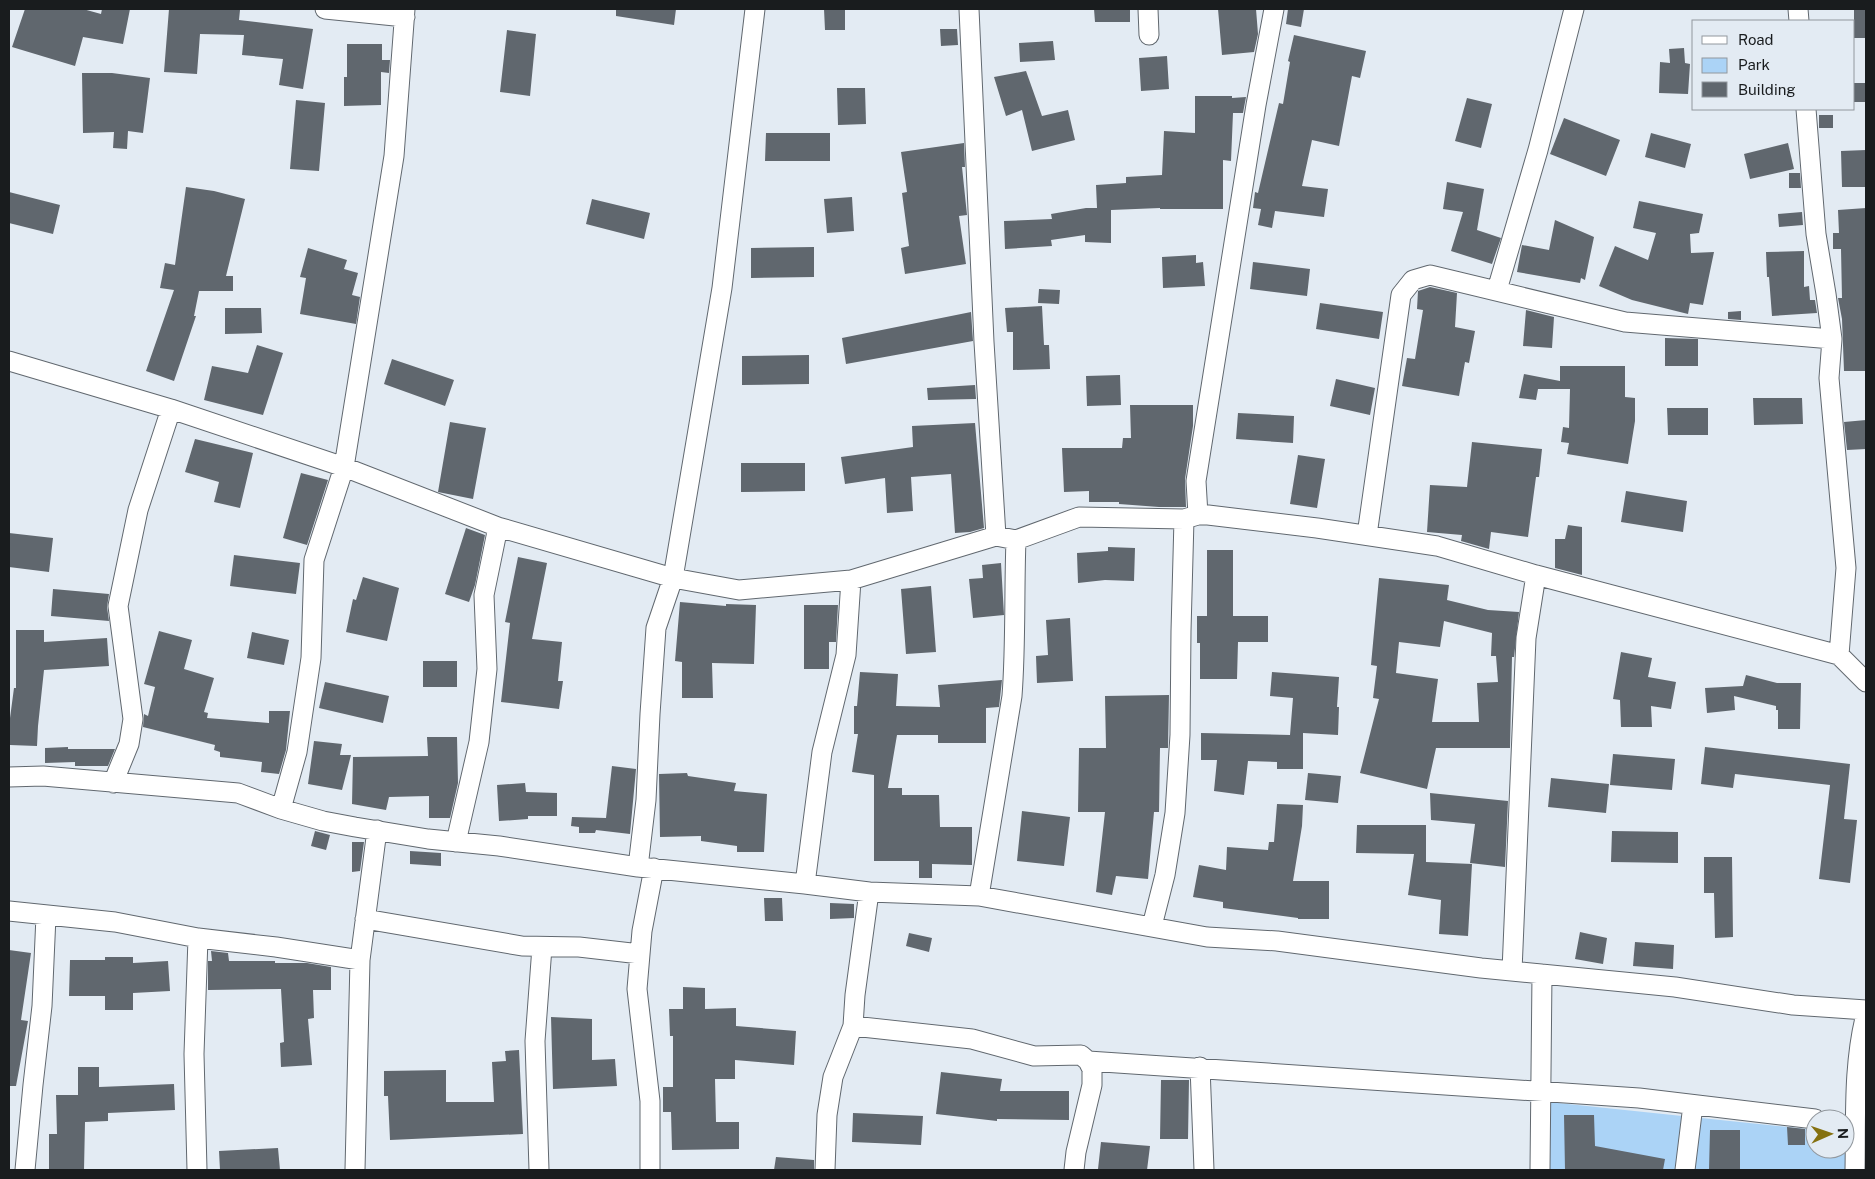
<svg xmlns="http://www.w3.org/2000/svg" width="1875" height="1179" viewBox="0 0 1875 1179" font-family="'Public Sans',sans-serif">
<rect width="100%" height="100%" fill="#e3ebf3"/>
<path fill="#abd3f6" d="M1539,1101L1815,1130V1149H1845V1134L1866,1136V1170H1540Z"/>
<path fill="#60676e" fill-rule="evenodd" d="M25,9H83L101,14L102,9H130L123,44L83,37L75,66L12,47Z
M169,9L240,10L239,20L313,29L303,89L279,85L283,59L242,55L244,35L200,34L197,74L164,72Z
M616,9H676L674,25L616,16Z
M824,9H845V30H825Z
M1094,9H1130V22H1095Z
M1218,9H1256L1258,34L1254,52L1222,55Z
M1288,9H1304L1301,27L1286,24Z
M1854,10H1866V38H1854Z
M940,29H957L958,45L941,46Z
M507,30L536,34L530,96L500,92Z
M1294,35L1366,51L1360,78L1352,76L1339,146L1312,140L1302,186L1328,189L1324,217L1275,211L1272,228L1258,225L1261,209L1253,208L1255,192L1258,193L1279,103L1283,104L1290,62L1288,61Z
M1053,41L1055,60L1020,62L1019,43Z
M347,44H382V60H390L389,73L381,72V105L344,106V77H347Z
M1684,48L1685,63L1690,64L1688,94L1659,93L1660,62L1670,63L1669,49Z
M1167,56L1169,89L1141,91L1139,58Z
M1026,71L1042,116L1068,110L1075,140L1032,151L1022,110L1006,116L994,77Z
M82,73H112L150,78L143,133L128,131L127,149L113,148L114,132L83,133Z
M1854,83H1866V102H1854Z
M837,88H865L866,124L838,125Z
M1195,96H1232V98L1246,97L1243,113H1233L1231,161L1223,160V209H1160V208L1111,210V243L1085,242V235L1051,240L1052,246L1005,249L1004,221L1052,219L1051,214L1086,208H1097L1096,185L1126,183V177L1162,175L1164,131L1195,133Z
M1467,98L1492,104L1481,148L1455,141Z
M296,100L325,103L319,171L290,169Z
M1819,115H1833V128H1819Z
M1564,118L1620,140L1606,176L1550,154Z
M766,133H830V161H765Z
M1651,133L1691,144L1685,168L1645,157Z
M964,143L965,167H962L967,215L959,216L966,264L905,274L901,248L909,246L902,193L907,192L901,152Z
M1788,143L1794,169L1750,179L1744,154Z
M1866,150V187H1842L1841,151Z
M1789,173H1800L1801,188H1789Z
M1447,182L1484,189L1477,230L1501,238L1492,264L1451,251L1463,212L1443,209Z
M186,187L214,191L245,199L226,276H233V291H199L194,316H196L174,381L146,371L174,290L160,288L165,263L175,265Z
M9,192L60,205L53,234L9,223Z
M852,197L854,231L827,233L824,199Z
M592,199L650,213L644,239L586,224Z
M1639,201L1703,214L1699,233L1690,234L1691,253L1714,252L1703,305L1690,303L1688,314L1632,300L1599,286L1615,246L1648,260L1656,233L1633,228Z
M1866,208V371H1844L1842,319L1838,298H1842L1841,249H1833V233H1839L1838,210Z
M1802,212L1803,225L1779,227L1778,214Z
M1555,220L1594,237L1585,280L1581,278L1580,283L1517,272L1522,245L1549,250Z
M814,247V277L751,278V248Z
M308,248L347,260L344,269L358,273L352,295L360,297L356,324L300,314L306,278L300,277Z
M1804,251V287L1809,286L1810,300H1815L1817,313L1772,316L1769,277H1767L1766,252Z
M1196,255V263L1203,262L1205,286L1163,288L1162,257Z
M1253,262L1310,269L1307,296L1250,289Z
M1430,287L1457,293L1455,327L1475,331L1469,363L1465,362L1459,396L1402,386L1407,358L1415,359L1423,310L1417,309L1418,291Z
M1039,289L1060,290L1059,304L1038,303Z
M1320,303L1383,312L1379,339L1316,329Z
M1042,306L1044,345H1049L1050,369L1013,370V332H1007L1005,308Z
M225,308H261L262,333L225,334Z
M1526,310L1554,317L1552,348L1523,346Z
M1741,311V320L1728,319V312Z
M971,312L973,341L846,364L842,338Z
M1665,338L1698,339V366H1665Z
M257,345L283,353L263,415L204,400L212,366L248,373Z
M809,355V384L742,385V356Z
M392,359L454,380L445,406L384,384Z
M1560,366H1625V397L1635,398V421L1628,464L1567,454L1569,443L1561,442L1563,427L1569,428L1570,389H1538L1536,400L1519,398L1524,374L1560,381Z
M1120,375L1121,405L1087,406L1086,376Z
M1336,379L1375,388L1370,415L1330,406Z
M975,385L976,399L928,400L927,388Z
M1753,398H1802L1803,424L1754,425Z
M1130,405H1193V426L1185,479L1186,507H1159L1119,504V502H1089V491L1064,492L1062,448H1122L1123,438H1131Z
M1667,408H1708V435H1668Z
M1238,413L1294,416L1293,443L1236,439Z
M1866,420V449L1847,450L1844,422Z
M450,422L486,428L473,499L438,492Z
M975,423L984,528L970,532L955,533L951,474L911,477L913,511L887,513L885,478L845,484L841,457L913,447L912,426Z
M195,439L253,453L240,508L214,502L219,482L185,472Z
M1472,442L1542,449L1539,477H1536L1528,537L1491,532L1489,549L1461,541L1462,535L1427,532L1430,485L1467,487Z
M1298,455L1325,459L1317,508L1290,504Z
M741,463H805V491L741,492Z
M301,473L328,480L307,545L283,538Z
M1626,491L1687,501L1683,532L1621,522Z
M1568,525L1582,527V575L1555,568V539H1565Z
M466,528L485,535L475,585L469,602L445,594Z
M9,533L53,538L49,572L9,567Z
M1108,547L1135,548L1134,581L1105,580L1078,583L1077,553L1108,551Z
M1207,550H1233V616H1268V642H1238L1237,679H1200V643H1197V616H1207Z
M234,555L300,563L296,594L230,586Z
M518,557L547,563L532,639L562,642L558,681H563L559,709L501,702L510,623L505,622Z
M1001,563L1004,615L973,618L969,579L983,578L982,565Z
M363,577L399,588L387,641L346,632L353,599L356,600Z
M1379,578L1449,585L1447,600L1488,610L1519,612L1514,657H1512L1510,748H1436L1427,789L1360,773L1379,699L1373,698L1377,666L1371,665ZM1444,621L1492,633L1491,656H1496L1498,682L1477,683L1479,722H1432L1438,679L1396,673L1399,642L1440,647Z
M931,586L936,652L906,654L901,589Z
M53,589L109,594L107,607L109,621L51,616Z
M680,602L726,606V604L756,605L754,664L712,663L713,698H682V662L675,661Z
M804,605H838L836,642H829V669H804Z
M1070,618L1073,681L1037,683L1036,656L1048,655L1046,620Z
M16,630H44V642L107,638L109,666L44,670L38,726L37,746L10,745V718L14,688H16Z
M159,631L192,640L184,669L214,678L204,712L208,713L207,718L269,723V711H290L286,750L279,774L261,772L262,762L220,757V752L214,750L215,745L143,727L144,714L148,716L155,687L144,684Z
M252,632L289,640L284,665L247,658Z
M1621,652L1652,658L1648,677L1676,682L1671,709L1651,706L1652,727H1621L1620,700L1613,699Z
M423,661H457V687H423Z
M860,672L898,674L896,706L940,707L938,685L1002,680L999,707L986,708V743H938V735H897L888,788H902V795H939L940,827H972V865L932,864V878H919V861H874V775L852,772L858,734H854V706H857Z
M1272,672L1339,677L1337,707H1339L1338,735L1303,733V769H1277V762L1248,761L1244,795L1214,791L1217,760H1201V733L1290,735L1293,698L1270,696Z
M1746,675L1777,683H1801L1800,729H1778V710H1776V706L1734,696L1735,710L1707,713L1705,688L1743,686Z
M325,682L389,696L383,723L319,708Z
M1169,695L1168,748H1160L1159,812H1154L1148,879L1116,876L1112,895L1096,892L1105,812H1078L1079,748H1106L1105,696Z
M427,737H457L458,783L450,818H429V796L389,797L386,810L352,804L353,757L428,756Z
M314,741L342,744L340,755H351L342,790L308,784Z
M68,747V749H115L108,766H75V762L45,763V748Z
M1705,747L1850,764L1844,819L1857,820L1850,883L1819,879L1830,785L1735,774L1733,788L1701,784Z
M1613,754L1675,759L1672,790L1610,785Z
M612,766L636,769L630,834L596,830L595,833H579V827L571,826L572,817L606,818Z
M687,773L688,776L736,783L734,791L767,794L764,852H737V846L701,841V836L660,837L659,774Z
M1308,773L1341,776L1338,803L1305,800Z
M1551,778L1609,784L1606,813L1548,807Z
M525,783L526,792L557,793V816H528V819L499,821L497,785Z
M1430,793L1508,801L1505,867L1470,863L1475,824L1431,820Z
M1277,804L1303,805L1302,826L1293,881H1329V919H1298V918L1223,908V902L1193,897L1199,865L1226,870L1227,847L1268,850L1269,842H1274Z
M1022,811L1070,817L1064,866L1017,861Z
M1357,825H1426V862L1472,864L1468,936L1439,934L1441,900L1408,895L1414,854L1356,853Z
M315,831L330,835L326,850L311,846Z
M1612,831L1678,832V863L1611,862Z
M352,842H364L360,871L352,872Z
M410,851L441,853V866L410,864Z
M1704,857H1732L1733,937L1715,938L1714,893H1704Z
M764,898H782L783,921H765Z
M830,903L854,904V918L830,919Z
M1580,932L1607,938L1603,964L1575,959Z
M909,933L932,938L929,952L906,946Z
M1635,942L1674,945L1673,969L1633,966Z
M9,950L31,953L21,1020L28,1021L16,1086H9Z
M211,951L228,953L229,961H275V963H307L331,967V990H313L314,1018L308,1019L312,1065L281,1067L280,1043L284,1042L281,989L208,990V961H212Z
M105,957H133V963L168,961L170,991L133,993V1010H105V996H69L70,960H105Z
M683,987L705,988V1009L736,1008V1026L796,1031L794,1065L735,1060V1079H715L716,1122H739V1149L672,1150L671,1112H663V1087H673V1036H670L669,1009H683Z
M551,1017L592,1019V1060L615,1059L617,1086L553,1089Z
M519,1050L523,1134L390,1140L388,1096H384V1071L446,1070V1102H494L492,1062L506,1061L505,1051Z
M78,1067H99V1087L174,1084L175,1110L108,1113V1121L85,1122L84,1170H49V1134H57L56,1095H78Z
M941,1072L1002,1079L1000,1091H1069V1120L997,1119V1121L936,1114Z
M1161,1080H1189L1188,1139H1160Z
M853,1113L923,1116L921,1145L852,1142Z
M1564,1115H1594L1595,1146L1665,1159L1663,1170H1565Z
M1787,1127L1805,1129V1145H1788Z
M1710,1130H1740V1170H1709Z
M1101,1142L1150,1146L1147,1170L1098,1169Z
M278,1148L280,1170H220L219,1151Z
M776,1157L814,1160V1170H774Z"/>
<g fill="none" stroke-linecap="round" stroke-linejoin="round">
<g stroke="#61686f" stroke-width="21">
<path id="street" d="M325,9L405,17
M969,9L984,342L996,536
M1148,9L1149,35
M1798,9L1799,21
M1806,109L1816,234L1826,294L1832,339L1829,378L1846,568L1839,655
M1497,290L1538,150L1574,9
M9,361L171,409L344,467L498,527L673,578L739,590L851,580L996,536L1016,540L1079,517L1184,519L1198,515H1208L1317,528L1437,546L1536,575L1839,655L1866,682
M1198,515L1196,481L1256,105L1274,9
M1367,535L1401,295L1413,280L1430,275L1625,322L1832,339
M9,777L43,776L238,793L281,809L323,821L355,827L428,839L499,846L638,867L805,884L869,892L979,896L1207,937L1277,941L1481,968L1675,987L1793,1005L1866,1010
M113,783L129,744L133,719L118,606L138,510L171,409
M281,809L297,752L311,658L314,560L344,467L394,156L405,9
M456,842L479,742L487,669L484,595L498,527
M638,867L646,800L650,714L656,628L673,578L722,288L755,9
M805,884L822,752L846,655L851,580
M979,896L1012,696C1016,644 1014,592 1016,540
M9,911L115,922L198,938L276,947L360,960
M365,919L522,946L579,947L640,954
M1152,926L1165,875L1175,813L1180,735L1181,631L1184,519
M1512,971L1526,638L1536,575
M853,1026L972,1039L1034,1056L1081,1055L1088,1061L1092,1069V1085L1076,1152L1074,1170
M1088,1061L1639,1098L1815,1119
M1200,1067L1204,1170
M25,1170L33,1085L42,1006L46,916
M197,1170L194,1054L198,938
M355,1170L360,960L377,830
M539,1170L535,1041L542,947
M650,1170V1101L637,989L642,931L654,868
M825,1170L827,1115L833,1077L853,1026L855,995L869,892
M1540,1170L1542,974
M1685,1170L1693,1105
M1855,1170C1856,1118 1853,1065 1866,1014"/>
</g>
<use href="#street" stroke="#fff" stroke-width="19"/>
</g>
<rect width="1875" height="1179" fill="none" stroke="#191c1e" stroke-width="20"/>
<rect x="1692" y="20" width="162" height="90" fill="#e3ebf3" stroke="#92989e"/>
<rect x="1702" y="36" width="25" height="8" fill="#ffffff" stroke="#92989e"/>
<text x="1738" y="45" font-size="15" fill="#191c1e">Road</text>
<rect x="1702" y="58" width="25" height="15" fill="#abd3f6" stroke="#92989e"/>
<text x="1738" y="70" font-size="15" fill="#191c1e">Park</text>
<rect x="1702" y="82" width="25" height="15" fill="#60676e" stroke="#92989e"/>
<text x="1738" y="95" font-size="15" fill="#191c1e">Building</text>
<g transform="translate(1830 1134) rotate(88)"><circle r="24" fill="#e3ebf3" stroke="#92989e"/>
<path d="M0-4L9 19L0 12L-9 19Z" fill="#857111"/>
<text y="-8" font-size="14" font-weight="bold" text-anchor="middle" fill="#191c1e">N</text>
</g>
</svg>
